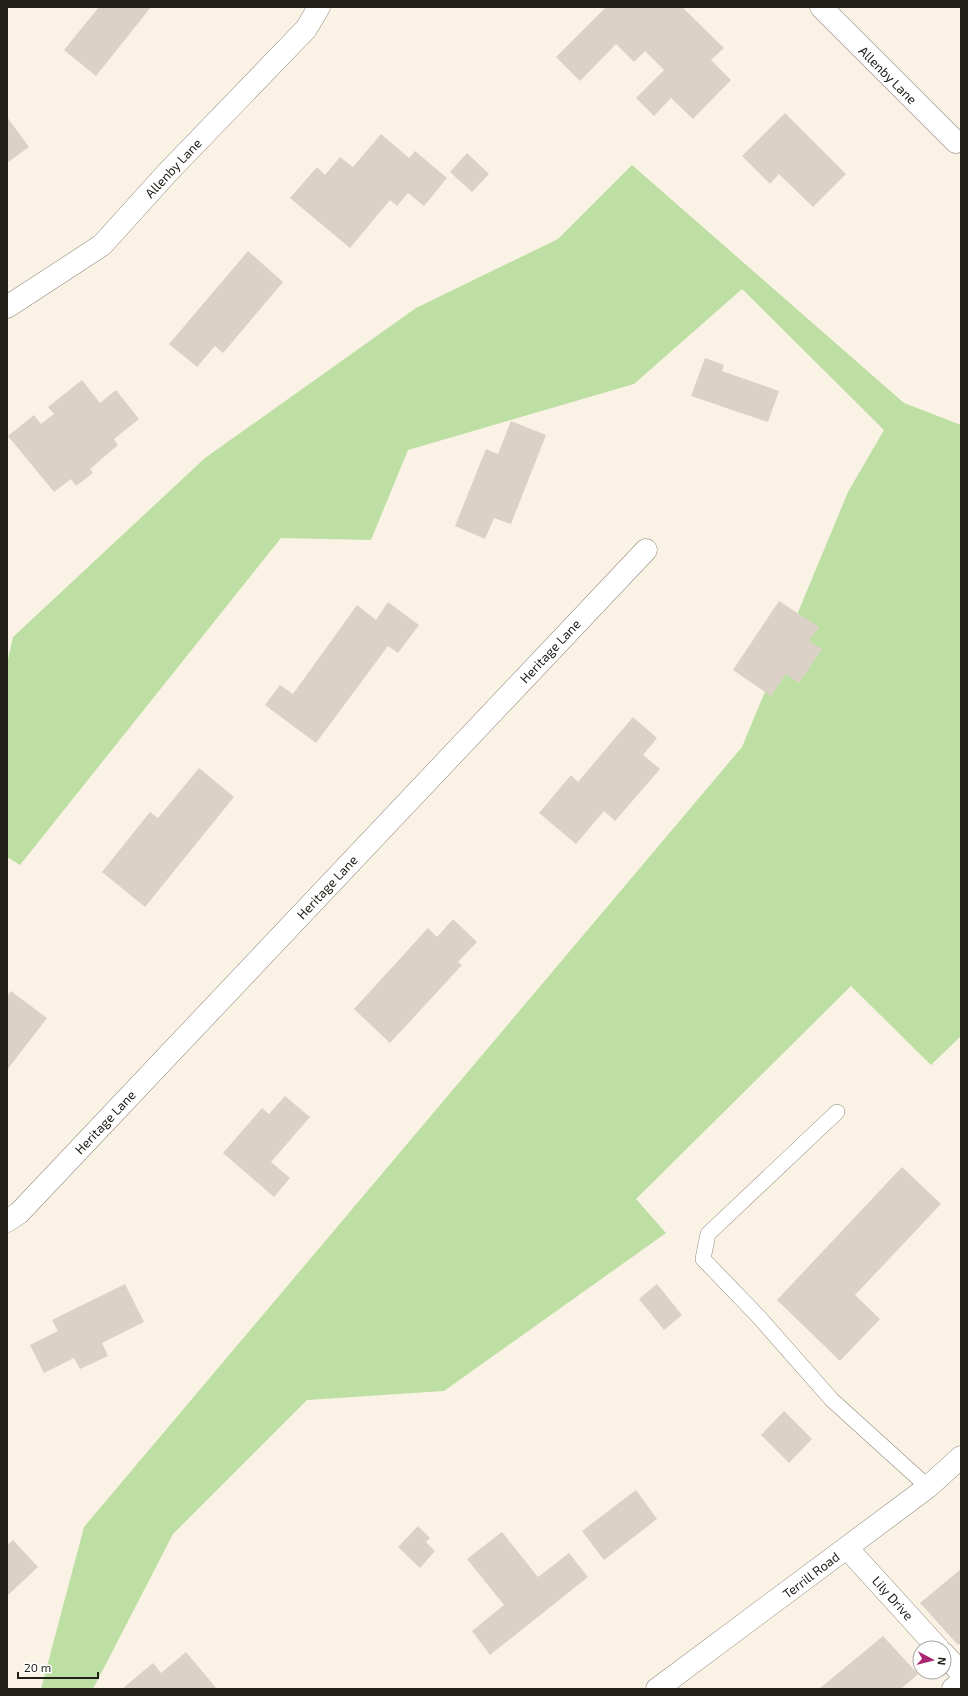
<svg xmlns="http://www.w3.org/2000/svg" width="968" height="1696" viewBox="0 0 968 1696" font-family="'Exo 2',sans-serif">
<rect width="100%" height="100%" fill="#faf2e5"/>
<path fill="#bddfa3" d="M632,165L904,403L961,425V1036L931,1065L851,986L636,1199L666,1233L444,1391L307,1400L173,1534L93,1689H41L84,1527L742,747L848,492L884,430L742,289L634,384L408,450L371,540L281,538L20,865L7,857V664L13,637L205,458L416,308L558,239Z"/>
<path fill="#dcd1c7" d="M99,7H151L96,76L64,50Z
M606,7H682L724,48L711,60L731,80L693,119L671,98L654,116L636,98L664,70L645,51L634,62L616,44L580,81L556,57Z
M785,113L846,174L813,207L779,174L770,184L742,156Z
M7,117L29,147L7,163Z
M381,134L409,158L415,151L447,178L424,206L408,193L397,206L390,200L350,248L290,198L317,167L325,175L340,157L353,167Z
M467,153L489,174L472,192L450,172Z
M248,251L283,282L223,353L215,346L197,367L169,344Z
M705,358L724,365L722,371L779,391L768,422L691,396Z
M82,380L100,403L116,390L139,419L114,439L118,445L90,469L93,473L76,486L71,479L54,492L8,436L34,415L41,424L54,414L48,407Z
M511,421L546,435L511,524L494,518L485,539L455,526L486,449L498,454Z
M779,601L819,627L809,641L822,649L799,683L786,674L771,696L733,670Z
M388,602L419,625L398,653L388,646L316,743L265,705L280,685L293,694L357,605L376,620Z
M633,717L657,738L643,755L660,769L615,821L604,811L576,844L539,813L571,775L578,782Z
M199,768L234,797L145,907L102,872L150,812L158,818Z
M453,919L477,942L458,962L462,965L390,1043L354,1009L428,928L437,937Z
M11,991L47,1018L7,1070V996Z
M285,1096L310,1117L271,1162L290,1178L274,1197L223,1153L262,1108L269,1114Z
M902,1167L941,1204L855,1295L880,1319L840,1361L777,1300Z
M125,1284L144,1322L102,1343L108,1356L80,1369L74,1358L44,1373L30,1345L58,1331L52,1320Z
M657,1284L682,1315L664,1330L639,1299Z
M784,1411L812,1439L789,1463L761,1435Z
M636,1490L657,1519L604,1560L582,1531Z
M418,1526L430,1538L426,1542L435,1551L420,1568L398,1547Z
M502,1532L538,1577L569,1553L588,1577L490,1655L472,1631L504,1605L467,1559Z
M13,1540L38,1567L7,1596V1545Z
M961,1569V1643L958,1645L920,1603Z
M883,1636L918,1674L901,1689H819Z
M186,1652L217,1689H122L153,1663L161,1673Z"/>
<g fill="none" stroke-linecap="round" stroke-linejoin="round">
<g stroke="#90897d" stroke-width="16">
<path id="lane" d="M837,1112L708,1234L703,1259L758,1316L832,1400L928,1487"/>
</g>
<g stroke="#90897d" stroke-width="23">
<path id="street" d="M821,7L956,142
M7,307L102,245L168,172L306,29L319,7
M7,1221L19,1213L646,550
M847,1548L938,1648
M944,1654L961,1673
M953,1689L961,1682"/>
</g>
<g stroke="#90897d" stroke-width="23">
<path id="secondary" d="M657,1689L928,1487L961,1457"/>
</g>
<use href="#lane" stroke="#fff" stroke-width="15"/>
<use href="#street" stroke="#fff" stroke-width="22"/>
<use href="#secondary" stroke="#fff" stroke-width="22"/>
</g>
<g text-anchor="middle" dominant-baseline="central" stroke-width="3" stroke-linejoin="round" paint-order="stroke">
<g font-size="13" fill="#23201b" stroke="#fff">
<text transform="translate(888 75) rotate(45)">Allenby Lane</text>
<text transform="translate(173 168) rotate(-47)">Allenby Lane</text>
<text transform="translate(550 651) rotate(-47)">Heritage Lane</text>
<text transform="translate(327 887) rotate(-47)">Heritage Lane</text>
<text transform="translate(105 1122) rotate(-47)">Heritage Lane</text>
<text transform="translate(811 1575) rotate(-37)">Terrill Road</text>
<text transform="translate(893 1598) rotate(48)">Lily Drive</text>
</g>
</g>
<rect width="968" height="1696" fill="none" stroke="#23201b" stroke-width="16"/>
<g transform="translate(932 1660) rotate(97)"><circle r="19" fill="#ffffff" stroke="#a7a6a4"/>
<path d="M0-3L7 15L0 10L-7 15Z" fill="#aa2671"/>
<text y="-6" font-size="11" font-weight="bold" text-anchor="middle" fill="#23201b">N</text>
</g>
<path d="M18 1672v6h80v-6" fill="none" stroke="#23201b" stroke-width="2"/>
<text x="24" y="1672" font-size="12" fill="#23201b" stroke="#ffffff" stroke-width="3" paint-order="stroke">20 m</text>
</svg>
